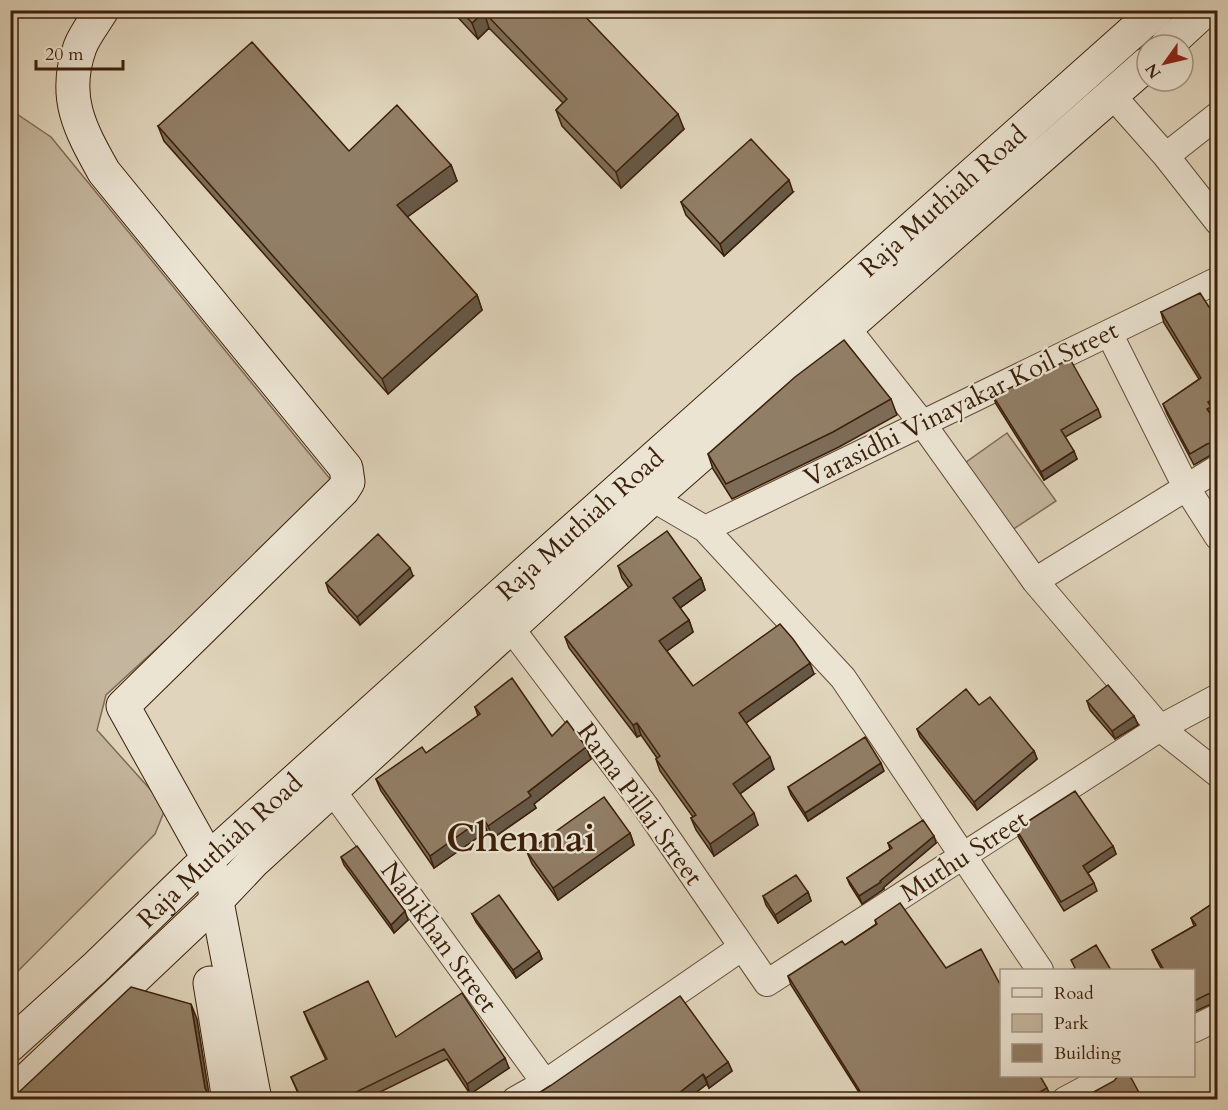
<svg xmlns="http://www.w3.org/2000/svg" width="1228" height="1110" viewBox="0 0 1228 1110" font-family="Cardo,serif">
<rect width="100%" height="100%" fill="#e0d5bc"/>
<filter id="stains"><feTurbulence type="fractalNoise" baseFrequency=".00333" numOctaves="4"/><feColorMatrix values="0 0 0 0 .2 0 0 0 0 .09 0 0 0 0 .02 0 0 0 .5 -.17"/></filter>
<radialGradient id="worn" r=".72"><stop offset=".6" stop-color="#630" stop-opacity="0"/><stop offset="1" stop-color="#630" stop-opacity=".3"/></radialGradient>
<path fill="#c4b69e" stroke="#806a54" stroke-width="1.5" d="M11,110L51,137L335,485L106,695L97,730L166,807L155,834L11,978Z
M1007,433L1056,501L1003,536L955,470Z"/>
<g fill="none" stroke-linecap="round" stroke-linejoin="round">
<g stroke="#644c36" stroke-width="28">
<path id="street" d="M1112,95L1166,156L1218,222
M1166,156L1218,115
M847,328L922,423L1035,581L1160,728L1218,774
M1109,333L1186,487L1218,537
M652,498L705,529L843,678L1040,970
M705,529L1218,280
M1035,581L1218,468
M510,627L646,807L767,983L1160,728L1218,697
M332,790L545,1083
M1194,1029L1218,1017
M515,1100L545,1083L741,948
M1065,1100L1110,1076"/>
</g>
<g stroke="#3b1f09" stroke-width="35">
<g id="secondary">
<path d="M102,10C95,22 85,34 80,47C62,97 80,129 104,172L346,468L348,482L343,490L123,706L209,860L255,1100"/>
<path d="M1167,45L1205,10"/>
<path d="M210,983L229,1100"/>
<path id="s1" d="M10,1045L95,968L194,872L543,557L1157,10"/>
<path d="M10,1096L218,899L254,861L652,498L1147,64"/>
</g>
</g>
<use href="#street" stroke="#ebe4d3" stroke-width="26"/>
<use href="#secondary" stroke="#ebe4d3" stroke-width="33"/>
</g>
<path fill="#7d6c58" stroke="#3b1f09" stroke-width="1.5" d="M451,10H579L684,129L621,188L562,126L556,110L563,103L489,28L478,39Z
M158,126L349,151L451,165L457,181L407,217L477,295L482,310L388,394L164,141Z
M793,192L724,256L686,215L681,202Z
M1161,312L1218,321V409L1213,412L1215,417L1213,419L1218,425V453L1211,455L1194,465L1167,414L1163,404L1199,379L1164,323Z
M993,396L1098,409L1101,417L1065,437L1077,459L1044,480L996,404Z
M891,399L897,415L839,447L732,499L713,469L708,454Z
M618,566L701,578L705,590L680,608L689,620L693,632L667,651L693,686L814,674L746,723L774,769L740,794L758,825L714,856L696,830L691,818L693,817L660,771L656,759L657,758L641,735L637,737L569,648L565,637L629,588L622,578Z
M413,576L360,625L329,592L326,583Z
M1087,701L1134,716L1138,725L1115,739L1090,710Z
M979,705L1034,751L1037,759L977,810L920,737L917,729Z
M475,707L552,736L586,747L591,759L534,804L536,808L493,838L487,831L434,868L381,791L376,779L426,753L478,716Z
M884,771L808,821L791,795L788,787Z
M1016,829L1113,846L1116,854L1088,873L1094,883L1097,891L1064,911L1019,838Z
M630,833L634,845L558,900L532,864L527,852Z
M888,843H936L883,888L884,889L862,904L850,885L847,878L890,849Z
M341,857L408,920L394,933L344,865Z
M808,892L811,901L778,923L766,905L763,896Z
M1218,900V1003L1211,1004L1194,1012V970H1162L1156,959L1152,950L1194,926L1191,918Z
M472,914L539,951L542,959L516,978L476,922Z
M875,920L1002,1076L1047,1088L1051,1097L1046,1100H857L862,1097L791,985L788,976L845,945L876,924Z
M304,1012L396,1037L509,1068L470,1094L447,1059L364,1100H301L291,1077L326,1060L308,1022Z
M728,1062L732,1071L709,1088L707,1084L686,1100H528L550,1086Z"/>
<path fill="#665847" stroke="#3b1f09" stroke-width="1.5" d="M484,12L489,28L478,39L472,23Z
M678,114L684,129L621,188L616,172Z
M451,165L457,181L403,220L397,205Z
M789,180L793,192L724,256L720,244Z
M477,295L482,310L388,394L382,379Z
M1218,396V409L1213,412L1215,417L1211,420L1207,409L1208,402Z
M1074,451L1077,459L1044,480L1041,472Z
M410,568L413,576L360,625L357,617Z
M701,578L705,590L677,610L673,598Z
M689,620L693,632L664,653L659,641Z
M810,663L814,674L743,725L739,713Z
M1134,716L1138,725L1115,739L1112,731Z
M637,723L641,735L637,737L633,725Z
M586,747L591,759L534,804L536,808L493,838L488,826L528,792Z
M1034,751L1037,759L977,810L974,802Z
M770,757L774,769L738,795L733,784Z
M881,763L884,771L808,821L805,813Z
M754,813L758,825L714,856L710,844Z
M483,818L487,831L434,868L430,856Z
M630,833L634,845L558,900L553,888Z
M934,836L936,843L883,888L884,889L862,904L859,896L880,881Z
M1113,846L1116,854L1086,874L1083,866Z
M808,892L811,901L778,923L775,915Z
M405,911L408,920L394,933L391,925Z
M539,951L542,959L516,978L513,970Z
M191,1004L197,1019L210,1100L205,1088Z
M505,1058L509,1068L470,1094L467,1084Z
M728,1062L732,1071L709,1088L706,1078Z
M703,1074L707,1084L686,1100H670Z"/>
<path fill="#917e66" stroke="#3b1f09" stroke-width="1.5" d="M460,10H579L678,114L616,172L556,110L567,99L484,12L472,23Z
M252,42L349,151L397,105L451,165L397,205L477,295L382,379L158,126Z
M751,139L789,180L720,244L681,202Z
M1200,293L1218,321V396L1208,402L1211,407L1207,409L1218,425V444L1214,442L1207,444L1190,454L1163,404L1201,378L1161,312Z
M844,340L891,399L833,432L726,484L708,454L795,377Z
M1070,359L1098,409L1061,430L1074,451L1041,472L993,396Z
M667,531L701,578L673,598L689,620L659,641L693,686L780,624L793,639L810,663L739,713L770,757L733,784L754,813L710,844L691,818L696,815L656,759L660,756L637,723L633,725L565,637L632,585L618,566Z
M378,534L410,568L357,617L326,583Z
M512,678L552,736L567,721L586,747L528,792L531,796L488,826L483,818L430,856L376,779L422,747L426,753L480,714L475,707Z
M1108,685L1134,716L1112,731L1087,701Z
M966,689L979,705L990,697L1034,751L974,802L917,729Z
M865,737L881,763L805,813L788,787Z
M1075,791L1113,846L1083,866L1094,883L1061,902L1016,829Z
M604,797L630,833L553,888L527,852Z
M923,820L934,836L880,881L881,882L859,896L847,878L892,848L888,843Z
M357,846L405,911L391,925L341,857Z
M796,875L808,892L775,915L763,896Z
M499,895L539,951L513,970L472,914Z
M1218,900V993L1208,994L1194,1001V970H1164L1152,950L1196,925L1191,918Z
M900,903L946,968L981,949L1002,988V1076H1040L1047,1088L1026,1100H1012L1011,1097L1007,1100H857L863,1096L788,976L842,941L845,945L877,924L875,920Z
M1096,945L1111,970H1070L1075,968L1071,960Z
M368,981L396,1037L462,993L505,1058L467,1084L444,1049L340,1100H302L291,1077L327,1059L304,1012Z
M131,987L191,1004L205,1088L209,1097L214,1100H10V1098L17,1094Z
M680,996L728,1062L706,1078L703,1074L670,1100H528L550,1086Z
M1118,1076H1130L1143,1100H1079L1114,1081Z"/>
<g text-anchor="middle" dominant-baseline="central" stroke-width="4.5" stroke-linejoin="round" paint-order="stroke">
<g font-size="26" fill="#3b1f09" stroke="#ebe4d3">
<text stroke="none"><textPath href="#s1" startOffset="1258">Raja Muthiah Road</textPath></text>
<text transform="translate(961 404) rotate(-26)">Varasidhi Vinayakar Koil Street</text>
<text stroke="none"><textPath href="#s1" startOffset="772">Raja Muthiah Road</textPath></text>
<text transform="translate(640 804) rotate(54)">Rama Pillai Street</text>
<text stroke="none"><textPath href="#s1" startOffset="286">Raja Muthiah Road</textPath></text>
<text transform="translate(964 856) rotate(-33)">Muthu Street</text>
<text transform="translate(439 937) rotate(54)">Nabikhan Street</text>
</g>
<g font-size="38" font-weight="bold" fill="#3b1f09" stroke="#ebe4d3">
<text x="521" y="839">Chennai</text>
</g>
</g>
<rect width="1228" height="1110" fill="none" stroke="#e0d5bc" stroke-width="36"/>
<rect x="12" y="12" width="1204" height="1086" fill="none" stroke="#3b1f09" stroke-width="3"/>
<rect x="18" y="18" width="1192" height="1074" fill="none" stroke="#3b1f09" stroke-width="1.5"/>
<rect x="1000" y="969" width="195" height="108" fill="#ebe4d3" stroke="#a59582" stroke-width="1.5"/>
<rect x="1012" y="988" width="30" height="9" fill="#ebe4d3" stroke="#a59582" stroke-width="1.5"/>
<text x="1054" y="999" font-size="18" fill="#3b1f09">Road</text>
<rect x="1012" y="1014" width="30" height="18" fill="#c4b69e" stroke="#a59582" stroke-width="1.5"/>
<text x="1054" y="1029" font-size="18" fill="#3b1f09">Park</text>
<rect x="1012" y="1044" width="30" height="18" fill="#917e66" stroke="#a59582" stroke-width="1.5"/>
<text x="1054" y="1059" font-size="18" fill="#3b1f09">Building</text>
<g transform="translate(1165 63) rotate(236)"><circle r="28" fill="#ebe4d3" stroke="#a59582" stroke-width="1.5"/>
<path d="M0-4.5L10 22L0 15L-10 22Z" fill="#8f2418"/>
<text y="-9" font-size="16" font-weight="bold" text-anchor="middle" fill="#3b1f09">N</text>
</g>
<path d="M36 60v9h87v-9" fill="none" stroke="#3b1f09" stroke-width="3"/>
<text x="45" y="60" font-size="18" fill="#3b1f09" stroke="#ebe4d3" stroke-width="4.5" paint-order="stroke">20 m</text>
<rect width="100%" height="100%" filter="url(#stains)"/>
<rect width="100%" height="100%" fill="url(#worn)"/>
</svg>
